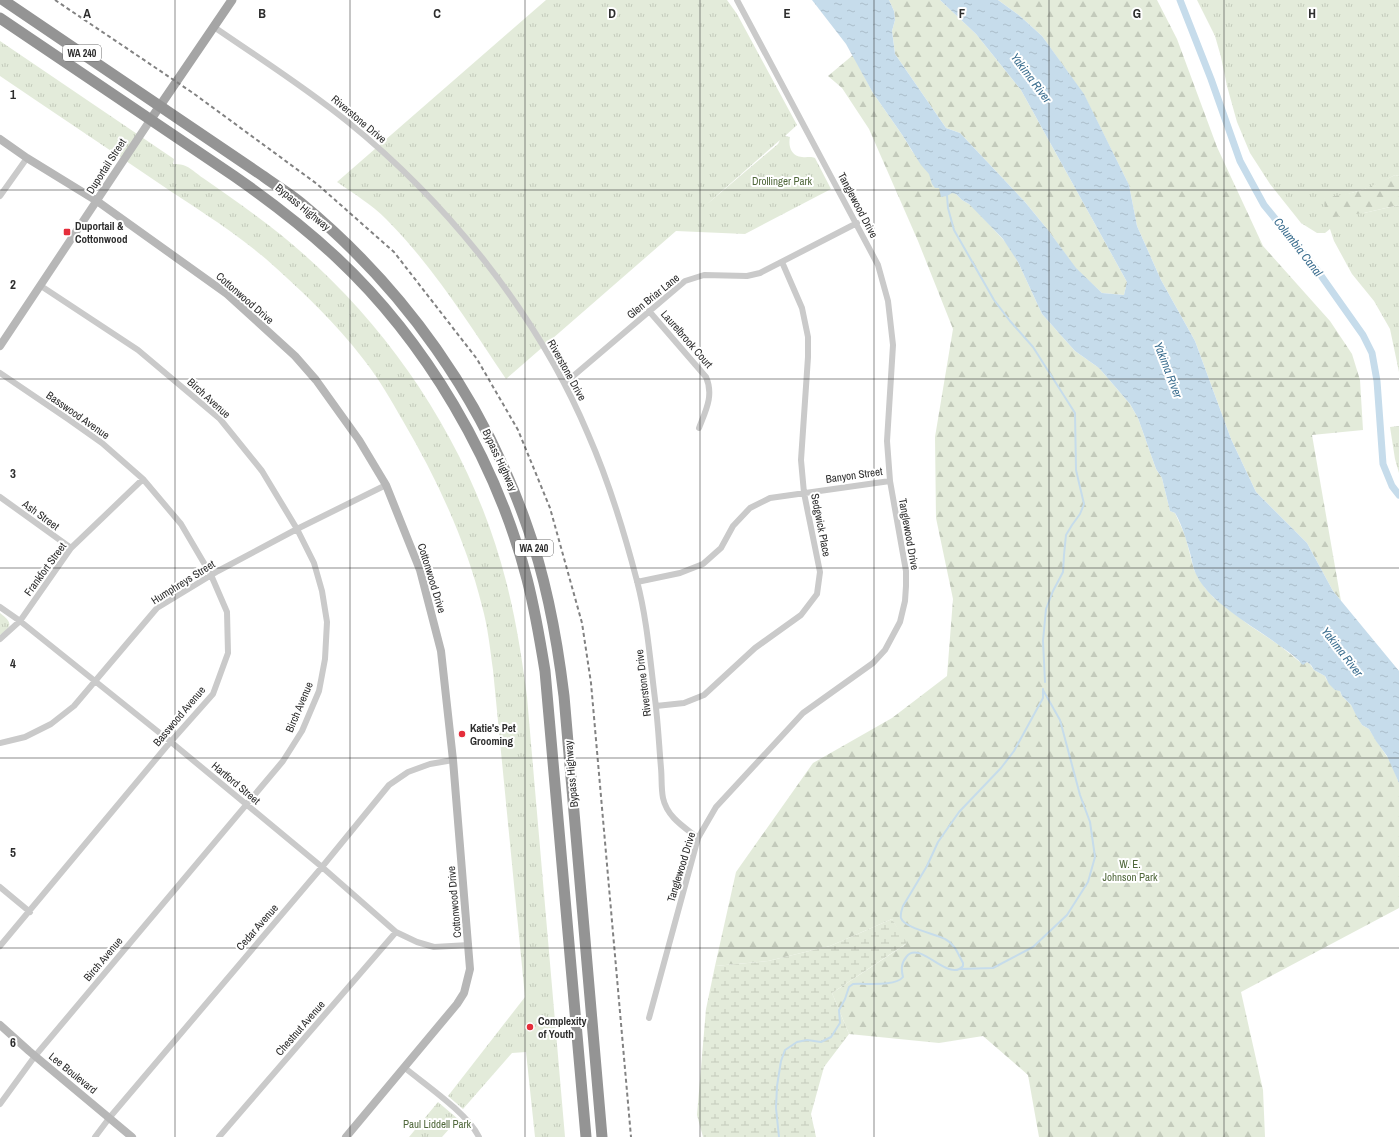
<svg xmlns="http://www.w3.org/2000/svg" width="1399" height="1137" viewBox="0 0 1399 1137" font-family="'Archivo Narrow',sans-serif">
<defs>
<pattern id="grass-tufts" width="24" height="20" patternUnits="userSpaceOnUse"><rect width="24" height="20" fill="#e3ebda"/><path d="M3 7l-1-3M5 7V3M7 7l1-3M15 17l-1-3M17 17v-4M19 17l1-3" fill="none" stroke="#c3cabb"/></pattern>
<pattern id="forest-firs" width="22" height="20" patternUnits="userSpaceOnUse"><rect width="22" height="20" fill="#e3ebda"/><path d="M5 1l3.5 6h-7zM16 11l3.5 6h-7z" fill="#c3cabb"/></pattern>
<pattern id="wetland-marsh" width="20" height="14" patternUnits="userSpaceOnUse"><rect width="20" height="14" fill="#e3ebda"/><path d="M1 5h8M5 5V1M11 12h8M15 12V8" fill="none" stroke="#c3cabb"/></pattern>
<pattern id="water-ripples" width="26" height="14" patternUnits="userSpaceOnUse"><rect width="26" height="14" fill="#c6dceb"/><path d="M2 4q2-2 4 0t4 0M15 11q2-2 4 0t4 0" fill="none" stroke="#aabdca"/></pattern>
</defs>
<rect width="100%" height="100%" fill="#fff"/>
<path fill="url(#grass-tufts)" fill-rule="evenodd" d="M546,0H727L737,14L797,125L785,136L790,137C788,146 791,156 802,157C807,158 810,156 815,158L831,189L745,234L676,231L506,379C469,324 433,266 386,219C372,205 353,193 337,182ZM780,140L778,144L706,205Z
M1197,0H1399V176L1395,175L1374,186L1342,196L1324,198L1364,213L1399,205V372L1390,329L1374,301L1352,274L1334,241L1330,229L1325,233H1317L1301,223L1270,184L1250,153L1237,122L1227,86L1221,57L1215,36Z
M0,41L174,159L173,164C176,164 180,164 183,165C190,167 197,174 203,178C220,190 238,202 255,215C376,303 469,436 506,581C516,620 522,658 527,697L565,1137H535L526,1052L512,1053L463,1109L448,1096L525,997L493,670C490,649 488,627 482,606C466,541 437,479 403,421C391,400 379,379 364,360C336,323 301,290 266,259C232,230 194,207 157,182C105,147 52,111 0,76Z
M1399,426V473L1395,459L1390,427Z
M0,613C12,622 13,626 0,635Z
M438,1102L458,1119L442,1137H409Z"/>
<path fill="url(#forest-firs)" d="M889,0H940L976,34L1021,90L1127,282L1124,295L1102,293L1075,268L1048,230L1025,202L960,133L946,128L895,54L892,31L895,20L894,11Z
M998,0H1157L1177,39L1217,147L1263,246L1330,321L1352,354L1360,380L1363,430L1312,435L1341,601L1333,591L1307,543L1256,492L1231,439L1195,341L1161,280L1137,226L1129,185L1084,95L1042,36L1020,16Z
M853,55L873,93L903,136L912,151L962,200L969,204L976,210L1009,246L1018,262L1042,314L1075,351L1099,368L1130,404L1138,418L1156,469L1162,478L1170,511L1175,513L1185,535L1194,570L1205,588L1214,598L1249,625L1279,645L1300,662L1309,663L1314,670L1325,676L1326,679L1340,691L1342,696L1351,705L1362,725L1369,729L1391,763L1399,783V908L1241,992L1263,1090L1265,1137H1039L1028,1075L983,1036L939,1043L849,1034L832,993L906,944L892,919L830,946L768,961L715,966L736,872L813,763L892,718L947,676L953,599L936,518L935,437L953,329L918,241L869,129L842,88L828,76Z
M1395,175L1399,176V205L1364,213L1326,218L1324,197C1351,196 1371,187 1395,175Z"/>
<path fill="url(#wetland-marsh)" d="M892,919L907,943L832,993L849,1034L824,1067L811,1114L816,1137H703L697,1115L706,1009L715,966L768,961L830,946Z"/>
<path fill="#e3ebda" d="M792,174L800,187L787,194L780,182Z"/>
<path fill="url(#water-ripples)" d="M812,0H889L894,11L895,20L892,31L895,54L946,128L960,133L1025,202L1048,230L1076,268L1102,293L1124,295L1127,282L1021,90L976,34L940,0H998L1020,16L1042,36L1084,94L1129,185L1137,226L1161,280L1195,341L1231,439L1256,492L1307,543L1333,591L1399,671V783L1387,756L1376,741L1369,729L1362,725L1357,717L1351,705L1342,696L1340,691L1335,690L1329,684L1325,676L1314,670L1311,665L1307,662L1303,665C1300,663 1300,661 1297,659C1292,654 1286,650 1280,646C1255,627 1211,604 1197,576C1193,569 1192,560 1190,553C1186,539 1182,525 1175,513L1170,511L1162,478L1156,469L1138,418L1130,404L1099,368L1075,351L1042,314L1018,262L1003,239L969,204L962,200L956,194L952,193L947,196L941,197L939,188H935L932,184L929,174L921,165L903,136L873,93L846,44Z"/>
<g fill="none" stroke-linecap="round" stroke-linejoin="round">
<path stroke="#c6dceb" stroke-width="2" d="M947,196L948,208L954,230L994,300L1010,321L1033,347L1075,413L1076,470L1084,504L1080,514L1072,525L1066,535L1064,555L1063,572L1053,591L1046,609L1043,641L1045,682
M960,969L993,968L1033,947L1067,915L1088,882L1095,857L1090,822L1080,795L1060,720L1043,690
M779,1137L776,1108L777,1086L781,1061L785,1050L797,1042L807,1040L821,1042L831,1037L840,1023L839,1010L845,999L849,987L853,984C866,983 895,987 903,977C901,969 901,963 907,956C920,940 949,983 963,966V963C958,954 955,944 945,939C936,934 904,928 901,918C900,914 902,909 903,906L927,866L938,842L959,812L1001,768L1014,751L1043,698V689"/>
<path stroke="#c6dceb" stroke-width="7" d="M1180,0L1211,79L1240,161L1264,205L1317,270L1363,335L1372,353L1377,381L1383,464L1392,486L1399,495"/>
<path stroke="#cacaca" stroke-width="6" d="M214,27C259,58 305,87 348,122C448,203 538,315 588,434C609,482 624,531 637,581C647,619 650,659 655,699C658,722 659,745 661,768C662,778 661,788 663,798C667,817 684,827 698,838
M0,196L27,158
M649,311L706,377C714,395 706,410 699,428
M0,373L68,419L102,443L143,479L181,524L211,575L227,612L228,653L213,694L166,747L0,946
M565,383L685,281L704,275L747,276L760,273L857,223
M0,497L71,548
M637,582L680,573L703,564L721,548L733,526L750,508L770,498L890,481
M0,607L20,621L171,742L322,867L396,932L417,942L434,947L469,945
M0,639L20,621L71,548L143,479
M656,706L684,703L704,695L755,648L801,615L817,594L820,572L804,493L801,460L808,357V337L802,308L782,262
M0,743L25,737L51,724L74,706L157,608L218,571L297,529L386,485
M0,887L30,912
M649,1018L698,838L716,807L803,713L873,663L885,650L900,622L905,601L906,586V571L890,481L887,441L893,345L888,301L878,265L737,0
M405,1068C427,1086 467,1113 479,1137
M0,1104L35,1056L283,761L302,731L319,691L325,659L327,622L322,591L314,563L297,529L262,471L220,419L138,350L41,286
M95,1137L110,1117L322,867L389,785L408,772L430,764L453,760
M219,1137L396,932"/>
<path stroke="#b7b7b7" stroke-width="8" d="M0,139L27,158L97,201L227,294L295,356L316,380L359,440L386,485L420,570L441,651L453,760L470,969L464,993L457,1004L346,1137
M0,346L151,119
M0,1025L29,1051L132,1137"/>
<path stroke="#a5a5a5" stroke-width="9" d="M151,119L232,0"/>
<path stroke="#949494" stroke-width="11" d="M3,0L263,176C275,185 289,193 301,203C404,288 483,399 527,526C547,581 557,638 564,696L602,1137
M0,18L234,176C270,201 304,227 336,257C426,341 496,460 527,579C535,610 540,640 545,671L586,1137"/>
<path stroke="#828282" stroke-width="2" stroke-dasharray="4 3" stroke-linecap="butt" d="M55,0L193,93L317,184L394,252L477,359L518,430L550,508L582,623L591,683L631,1137"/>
</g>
<path fill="none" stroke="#2d2d2d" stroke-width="1" stroke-opacity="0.55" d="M175,0V1137M350,0V1137M525,0V1137M700,0V1137M874,0V1137M1049,0V1137M1224,0V1137M0,190H1399M0,379H1399M0,568H1399M0,758H1399M0,948H1399"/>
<g fill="#e52e3b" stroke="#fff" stroke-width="1.5">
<rect x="63" y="228" width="8" height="8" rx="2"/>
<circle cx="462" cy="734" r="4"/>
<circle cx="530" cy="1027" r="4"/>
</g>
<g text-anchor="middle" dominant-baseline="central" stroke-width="4" stroke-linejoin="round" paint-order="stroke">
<g fill="#fff" stroke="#6c6c6c" stroke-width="1">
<rect x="63" y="45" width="38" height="16" rx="3"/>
<rect x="515" y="540" width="38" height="16" rx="3"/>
</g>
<g font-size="10" font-weight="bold" fill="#2d2d2d">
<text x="82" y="53">WA 240</text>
<text x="534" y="548">WA 240</text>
</g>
<g font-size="11" fill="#2d2d2d" stroke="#fff">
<text transform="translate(359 119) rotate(40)">Riverstone Drive</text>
<text transform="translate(106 166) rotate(-57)">Duportail Street</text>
<text transform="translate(858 205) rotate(62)">Tanglewood Drive</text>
<text transform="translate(303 207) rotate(39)">Bypass Highway</text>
<text transform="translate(653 296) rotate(-39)">Glen Briar Lane</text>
<text transform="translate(245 298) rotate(41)">Cottonwood Drive</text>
<text transform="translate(687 339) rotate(49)">Laurelbrook Court</text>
<text transform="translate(567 370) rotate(61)">Riverstone Drive</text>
<text transform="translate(209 398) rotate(42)">Birch Avenue</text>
<text transform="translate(78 415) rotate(35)">Basswood Avenue</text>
<text transform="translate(500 460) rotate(65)">Bypass Highway</text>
<text transform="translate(854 475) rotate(-8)">Banyon Street</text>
<text transform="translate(41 515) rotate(36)">Ash Street</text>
<text transform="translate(821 525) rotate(79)">Sedgwick Place</text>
<text transform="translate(909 534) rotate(80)">Tanglewood Drive</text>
<text transform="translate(45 569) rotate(-54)">Frankfort Street</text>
<text transform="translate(432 578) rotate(73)">Cottonwood Drive</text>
<text transform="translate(183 582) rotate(-32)">Humphreys Street</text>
<text transform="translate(643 683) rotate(-97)">Riverstone Drive</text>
<text transform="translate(299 707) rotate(-67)">Birch Avenue</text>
<text transform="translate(179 716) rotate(-50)">Basswood Avenue</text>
<text transform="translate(571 774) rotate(-95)">Bypass Highway</text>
<text transform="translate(236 783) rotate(40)">Hartford Street</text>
<text transform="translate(681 867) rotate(-73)">Tanglewood Drive</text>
<text transform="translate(454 902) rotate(-95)">Cottonwood Drive</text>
<text transform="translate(257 927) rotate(-49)">Cedar Avenue</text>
<text transform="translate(103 959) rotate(-50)">Birch Avenue</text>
<text transform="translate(300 1028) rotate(-49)">Chestnut Avenue</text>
<text transform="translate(73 1073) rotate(39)">Lee Boulevard</text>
</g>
<g font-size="11" fill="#50683b" stroke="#fff">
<text x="782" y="181">Drollinger Park</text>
<text x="1130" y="864">W. E.<tspan x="1130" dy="13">Johnson Park</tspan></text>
<text x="437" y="1124">Paul Liddell Park</text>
</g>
<g font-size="11" font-weight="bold" fill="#2d2d2d" stroke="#fff" text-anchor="start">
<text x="75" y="226">Duportail &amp;<tspan x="75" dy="13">Cottonwood</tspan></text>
<text x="470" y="728">Katie's Pet<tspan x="470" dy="13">Grooming</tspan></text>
<text x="538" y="1021">Complexity<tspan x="538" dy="13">of Youth</tspan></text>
</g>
<g font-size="12" font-style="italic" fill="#3b6e8f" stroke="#fff">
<text transform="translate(1031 78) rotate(53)">Yakima River</text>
<text transform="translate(1298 247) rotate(52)">Columbia Canal</text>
<text transform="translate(1168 370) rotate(69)">Yakima River</text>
<text transform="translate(1342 652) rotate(52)">Yakima River</text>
</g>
</g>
<g font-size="13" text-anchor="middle" font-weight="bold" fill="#2d2d2d" stroke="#fff" stroke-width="4" stroke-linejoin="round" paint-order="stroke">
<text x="87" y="18">A</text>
<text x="262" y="18">B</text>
<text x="437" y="18">C</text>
<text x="612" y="18">D</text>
<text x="787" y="18">E</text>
<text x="962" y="18">F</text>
<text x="1137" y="18">G</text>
<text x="1312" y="18">H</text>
<text x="13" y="99">1</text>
<text x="13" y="289">2</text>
<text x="13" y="478">3</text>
<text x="13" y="668">4</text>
<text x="13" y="857">5</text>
<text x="13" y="1047">6</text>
</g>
</svg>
